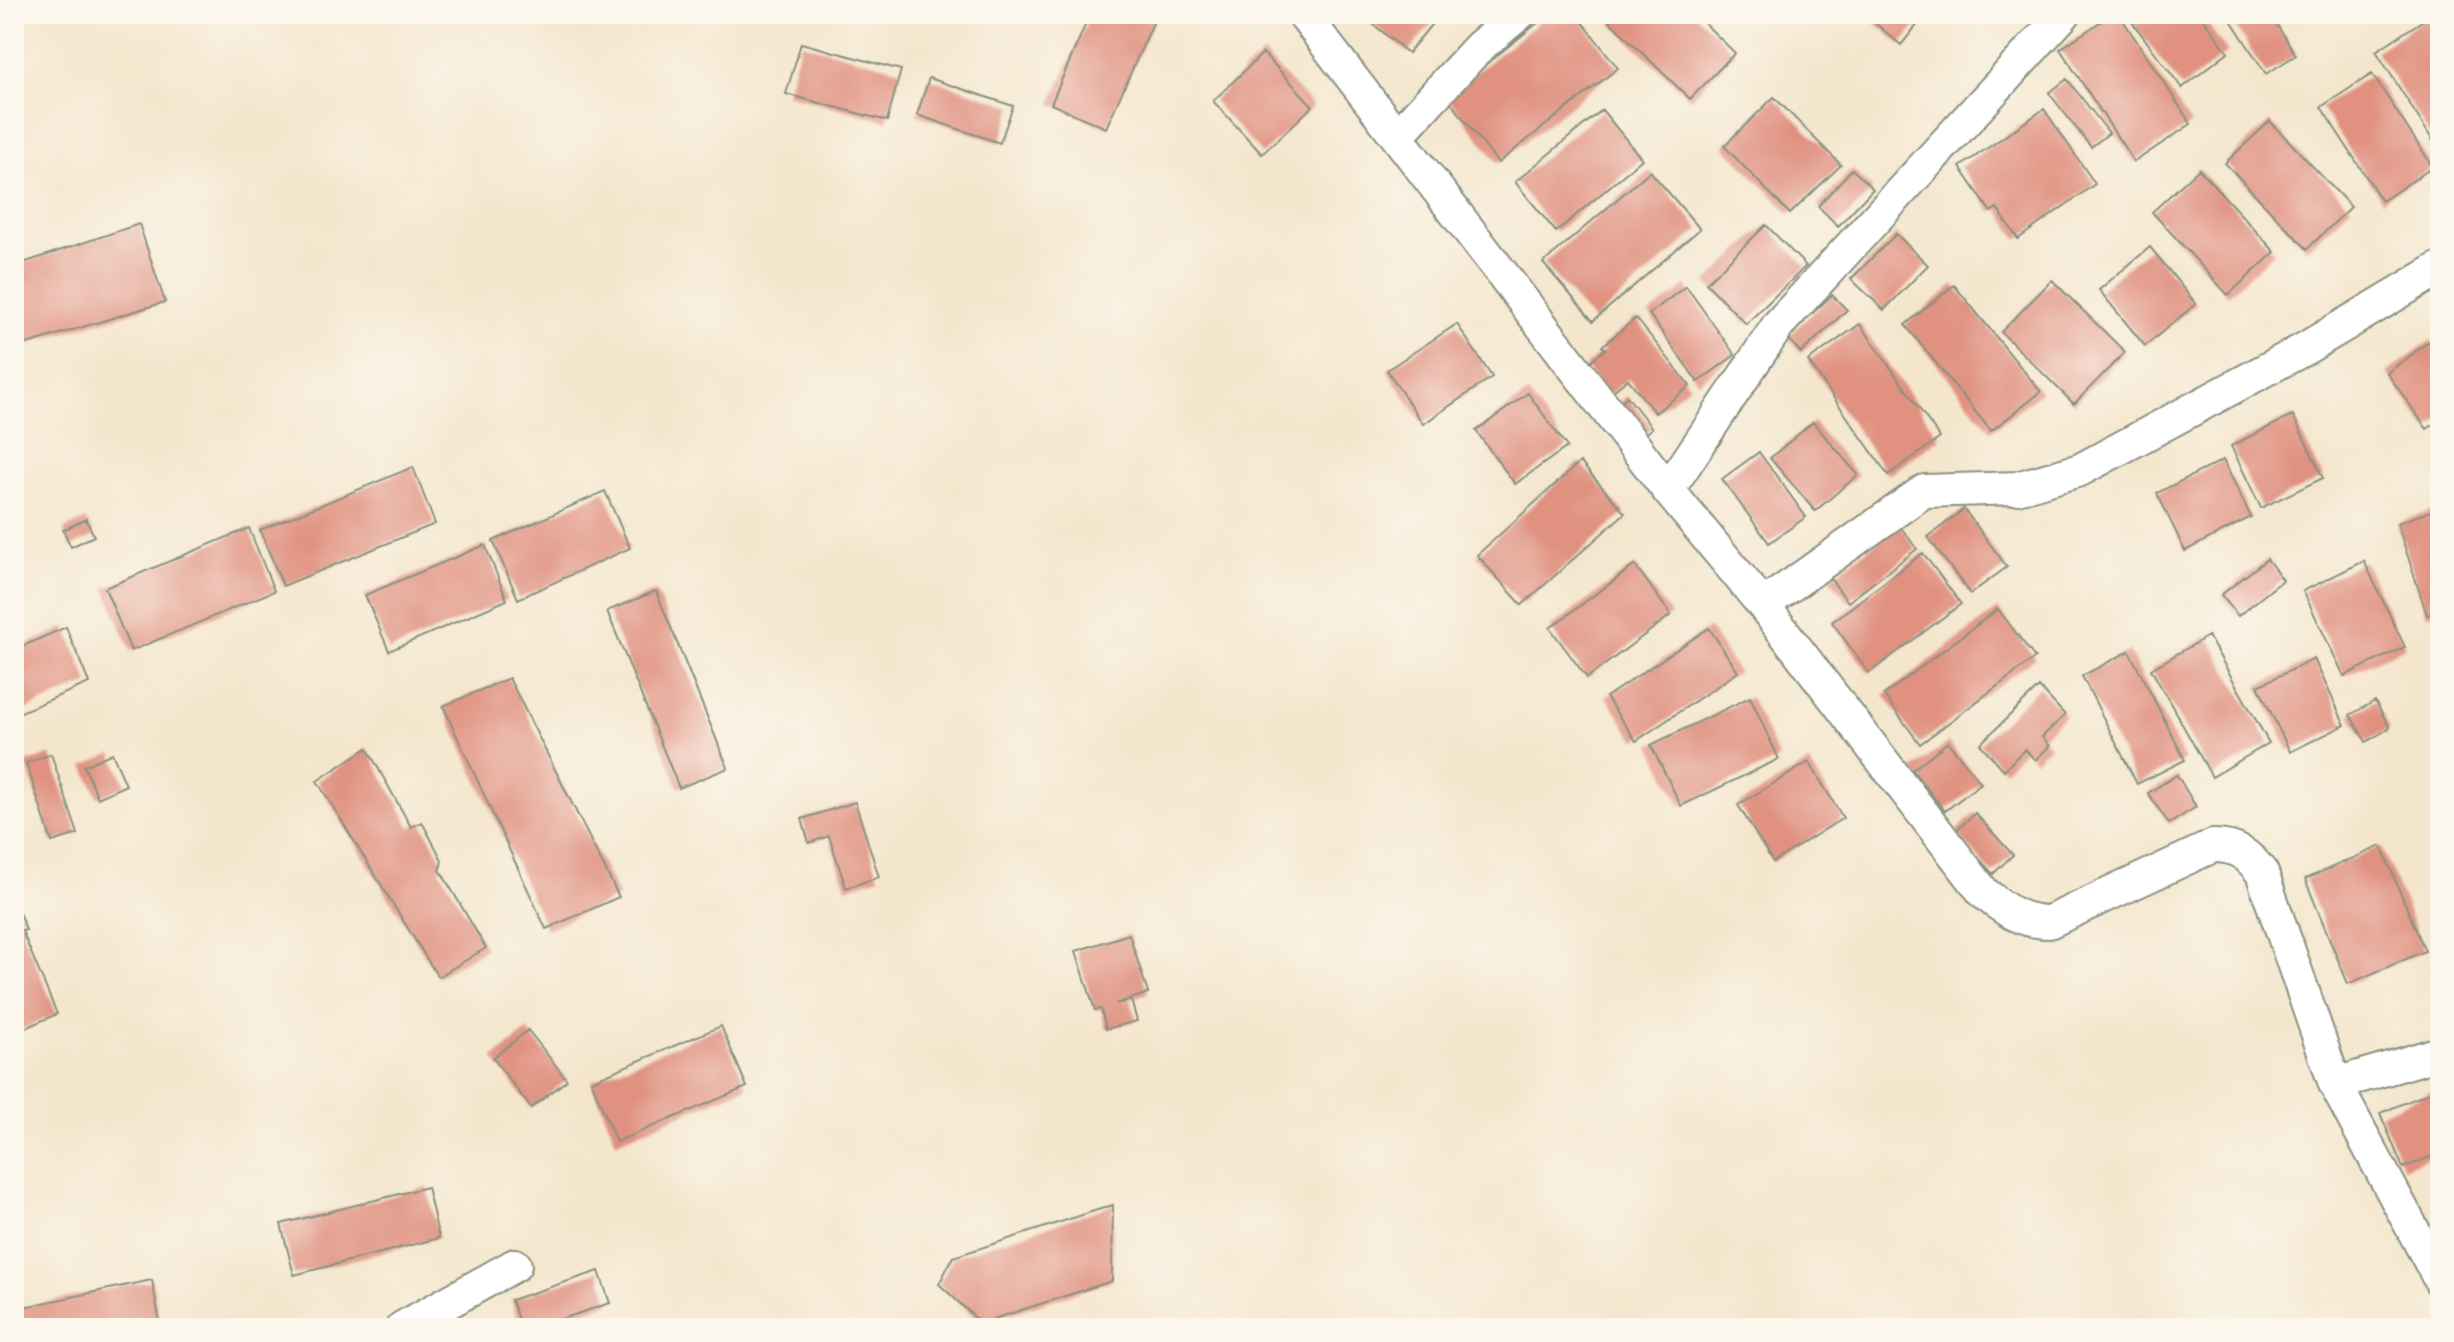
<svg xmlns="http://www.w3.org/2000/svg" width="2454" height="1342" viewBox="0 0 2454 1342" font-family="'Balsamiq Sans',sans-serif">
<rect width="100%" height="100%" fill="#fbf7ec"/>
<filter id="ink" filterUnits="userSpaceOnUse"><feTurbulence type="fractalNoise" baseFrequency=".0125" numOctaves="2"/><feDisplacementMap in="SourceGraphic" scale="16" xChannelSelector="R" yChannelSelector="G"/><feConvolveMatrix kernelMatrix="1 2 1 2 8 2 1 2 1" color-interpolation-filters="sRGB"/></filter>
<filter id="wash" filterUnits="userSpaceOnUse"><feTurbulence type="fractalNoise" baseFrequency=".006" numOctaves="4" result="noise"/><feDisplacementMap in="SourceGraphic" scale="32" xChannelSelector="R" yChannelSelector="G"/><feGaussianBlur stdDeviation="1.8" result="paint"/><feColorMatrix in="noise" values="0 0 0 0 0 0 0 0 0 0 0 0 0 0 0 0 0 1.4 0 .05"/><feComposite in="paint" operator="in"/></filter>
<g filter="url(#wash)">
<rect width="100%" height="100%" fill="#f4e6cd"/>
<g id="blocks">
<path fill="#e09180" d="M1090,14H1157L1106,128L1051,104Z
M1361,14H1440L1408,53Z
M1549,14H1576L1618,68L1498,163L1446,96Z
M1602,14H1695L1735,53L1690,99Z
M1864,14H1926L1901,45Z
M2112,14H2119L2191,124L2134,162L2060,49Z
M2126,14H2200L2228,52L2182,88Z
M2227,14H2270L2296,55L2266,74Z
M2433,14L2440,25V141L2435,144L2376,51Z
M801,43L901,70L887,121L786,94Z
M1263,53L1313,106L1262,154L1213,101Z
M2372,74L2433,167L2382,201L2321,107Z
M929,78L1013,106L1000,143L917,115Z
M2067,79L2109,133L2091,147L2049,93Z
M1774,97L1841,165L1790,214L1724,146Z
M2044,109L2095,184L2018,239L1997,208L1991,212L1960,167Z
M1602,110L1642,159L1556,232L1515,182Z
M2270,121L2351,207L2307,249L2225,163Z
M1852,169L1873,189L1838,226L1818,206Z
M2199,169L2275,252L2228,295L2152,212Z
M1650,171L1700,229L1593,321L1543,263Z
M139,224L165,302L14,348V266Z
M1766,225L1806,266L1746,324L1706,283Z
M1896,234L1928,265L1884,310L1851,279Z
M2150,247L2196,304L2145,346L2099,290Z
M2052,280L2125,352L2074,404L2001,332Z
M1954,285L2041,392L1991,431L1905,325Z
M1686,286L1735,355L1698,382L1649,314Z
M1832,295L1847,310L1801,353L1787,337Z
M1636,318L1690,386L1655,413L1628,379L1608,395L1585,366L1605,349L1602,346Z
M1457,324L1492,377L1423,424L1387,370Z
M1860,324L1940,438L1888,475L1808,361Z
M2431,340L2440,352V420L2427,429L2387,373Z
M1528,393L1567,447L1515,484L1476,431Z
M1627,396L1652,428L1643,435L1618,404Z
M2293,415L2323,478L2261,508L2231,446Z
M1813,422L1858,475L1815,511L1770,458Z
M1759,452L1806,517L1769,543L1722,479Z
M2223,460L2251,517L2185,551L2157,493Z
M1580,462L1625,513L1522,605L1477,555Z
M413,467L435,524L283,586L260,530Z
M605,491L630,548L518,599L493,541Z
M2440,508V611L2427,615L2397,523Z
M1964,509L2007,567L1970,594L1928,537Z
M86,519L94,536L71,547L63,530Z
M1899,525L1917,549L1848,602L1830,578Z
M249,528L274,591L131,651L105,588Z
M485,545L507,600L389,651L365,595Z
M1923,553L1961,604L1869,673L1832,622Z
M2267,559L2283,580L2238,616L2221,595Z
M2364,561L2405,647L2344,676L2303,591Z
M1635,565L1671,615L1587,678L1550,628Z
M656,591L728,768L679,788L607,611Z
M1998,609L2035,658L1920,744L1884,695Z
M66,627L89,683L14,715V650Z
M1709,628L1738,672L1636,741L1606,697Z
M2208,636L2269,743L2212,777L2151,669Z
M2129,651L2185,760L2137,784L2082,676Z
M2314,659L2345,725L2290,752L2258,686Z
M509,678L619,897L546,929L443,706Z
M2039,687L2065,715L2042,737L2050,746L2035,760L2025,749L2004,770L1980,744Z
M1750,697L1779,759L1681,806L1651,745Z
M2375,701L2390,728L2366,742L2350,715Z
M1948,742L1981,783L1945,811L1912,770Z
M367,748L411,827L422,822L442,860L440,870L486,948L438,977L317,781Z
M112,753L126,785L98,798L84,766Z
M51,754L78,834L52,842L26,763Z
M1809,762L1843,818L1773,862L1738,805Z
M2177,775L2196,807L2169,824L2148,793Z
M855,802L879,877L846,888L829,836L809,843L802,819Z
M1975,813L2013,855L1993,874L1955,832Z
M2381,846L2425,951L2348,984L2305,879Z
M14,901L26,930L22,931L57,1014L14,1033Z
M1129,934L1148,993L1116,1004L1131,1000L1137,1021L1106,1029L1101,1009L1095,1010L1076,951Z
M721,1026L747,1087L616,1142L591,1081Z
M528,1030L567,1080L531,1108L493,1058Z
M2438,1089L2440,1094V1153L2403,1168L2380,1113Z
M427,1187L439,1238L294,1275L281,1224Z
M1113,1205L1112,1281L981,1323L939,1284L953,1257Z
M599,1271L610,1303L534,1328H521L511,1300Z
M152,1280L161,1328H14V1309Z"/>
</g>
</g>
<g filter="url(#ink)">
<use href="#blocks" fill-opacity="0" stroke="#8a9280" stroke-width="2"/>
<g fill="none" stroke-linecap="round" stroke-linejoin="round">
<g stroke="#8a9280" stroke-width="36">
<path id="minor" d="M1303,14L1668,490L1763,605L1984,893C2005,910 2021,922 2049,922L2213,846C2236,846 2248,854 2262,873L2335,1084L2440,1280
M1397,136L1479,47L1519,14
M1668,490L1779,324L2064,14
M1763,605L1924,491L2017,488L2080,470L2306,348L2440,268
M2335,1084L2440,1053
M402,1328L515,1265"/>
</g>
<use href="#minor" stroke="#fff" stroke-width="32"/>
</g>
</g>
<rect width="2454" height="1342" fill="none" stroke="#fbf7ec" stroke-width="48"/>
</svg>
